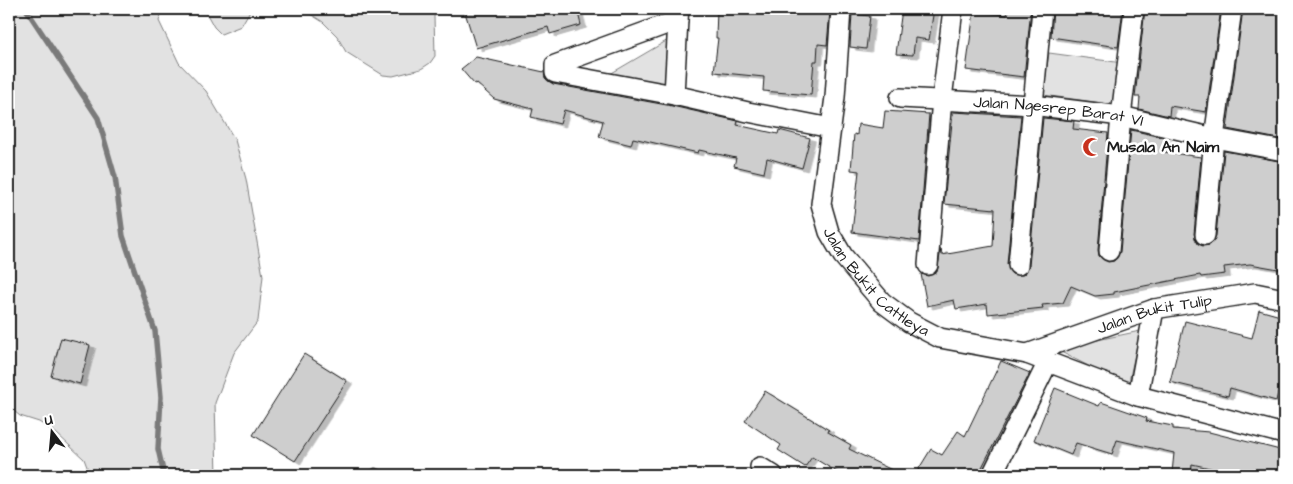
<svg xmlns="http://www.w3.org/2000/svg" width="1293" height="484" viewBox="0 0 1293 484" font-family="'Architects Daughter',sans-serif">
<defs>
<filter id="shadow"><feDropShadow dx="5.5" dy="3" stdDeviation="0" flood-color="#0004"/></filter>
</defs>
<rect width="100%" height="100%" fill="#fff"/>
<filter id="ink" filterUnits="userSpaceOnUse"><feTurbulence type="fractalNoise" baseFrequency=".02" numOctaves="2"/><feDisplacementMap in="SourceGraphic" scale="10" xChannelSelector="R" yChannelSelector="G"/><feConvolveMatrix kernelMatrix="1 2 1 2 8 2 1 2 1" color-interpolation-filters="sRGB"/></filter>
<g filter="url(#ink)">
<path fill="#e2e2e2" stroke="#7f7f7f" d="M9,9H168L162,12L159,21L179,63L206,91L235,140L246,179L263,276L258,321L234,353L215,403L217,475H90L84,459L56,433L39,422L20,416L9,407Z
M204,9H251L241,26L221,34L214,27Z
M283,9H443L434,16L435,56L430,63L421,69L393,76L383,75L346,52L337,36L323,22L307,12L288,13Z
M668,40L664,87L610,74Z
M1049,53L1123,63L1117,105L1043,95Z
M1140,331L1128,386L1055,349Z"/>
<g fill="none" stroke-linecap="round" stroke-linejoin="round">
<path stroke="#7a7a7a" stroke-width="5.5" d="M26,9L98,118L115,177L123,236L155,331L161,397L158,449L164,475
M369,475L375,470L386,475"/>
</g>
<path fill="#cecece" stroke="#1c1c1c" filter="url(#shadow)" d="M464,9H577L581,25L550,34L548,27L476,48Z
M717,9H820L830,11L827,45L818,44L817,61H814L811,95L763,91L764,77L714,72L718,38H716Z
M902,9H934L929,40L915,38L913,55L896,54Z
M1008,9H1031L1024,77L966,70L974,11L1007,15Z
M1053,9H1123L1118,47L1051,37Z
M1145,9H1221L1206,112L1170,106L1169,116L1139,109L1140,97H1135Z
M1243,9H1284V140L1227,129Z
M852,14L870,16L866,49L850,47Z
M476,57L544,72L545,78L553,84L672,106L738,121L737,125L778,134L779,130L810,138L802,168L767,158L764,173L734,166L736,158L699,150L698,153L633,138L631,145L599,137L603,121L564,110L560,124L531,117L533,109L494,99L476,83L474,84L461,69Z
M885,111L929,114L919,241L852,232L859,171L851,170L854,134L857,135L858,124L883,128Z
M953,112L1021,116L1007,264L1012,274L1023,275L1029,266L1043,118L1074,121L1073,129L1108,133L1098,250L1099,256L1108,262L1114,261L1120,252L1131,130L1166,138L1164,152L1201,157L1194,234L1198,244L1203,246L1210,245L1216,236L1224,151L1284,162V270L1250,264L1224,267L1225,274L1201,277L1200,275L1114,292V294L1095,296L1071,286L1063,303L1042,305L1043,308L988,314L987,304L956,309L954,300L927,306L921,274L928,276L937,272L941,249L942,255L993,246L995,209L944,204Z
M1259,310L1284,317V394L1278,393L1276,401L1230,388L1228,396L1170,382L1185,321L1252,338Z
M61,338L90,345L80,384L51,376Z
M304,354L347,381L295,461L253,435Z
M1001,361L1030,373L978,475H915L931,449L942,455L958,431L965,436Z
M1055,388L1099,406L1101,402L1147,418L1146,421L1173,426V429L1209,432L1284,451V475H1231L1232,473L1192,464L1191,475H1180L1172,473L1174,453L1117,440L1112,454L1076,443L1071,455L1034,440Z
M765,391L829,430L828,432L851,445L849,449L902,475H842L812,457L805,467L778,450L781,445L745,421Z"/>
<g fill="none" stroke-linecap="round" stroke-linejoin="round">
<g stroke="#1c1c1c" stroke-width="22">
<g id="minor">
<path d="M679,9L678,20L555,65V73L674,95L748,112L831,128"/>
<path id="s1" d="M841,9L835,97L821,204L829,232L843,256L882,302L909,322L940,338L1027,354L1138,396L1284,434"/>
<path d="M674,95L678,20"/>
<path id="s2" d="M900,98L1032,105L1121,116L1214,138L1284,151"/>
<path d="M1205,235L1214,138L1232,9"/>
<path d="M1109,251L1121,116L1134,9"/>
<path d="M928,265L942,99L953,9"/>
<path d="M1018,265L1042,9"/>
<path id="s3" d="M1027,354L1154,309L1255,293L1284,299"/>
<path d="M1138,396L1154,309"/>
<path d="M760,467L773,475"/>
<path d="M992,475L1048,362"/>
</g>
</g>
<use href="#minor" stroke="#fff" stroke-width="19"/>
</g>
</g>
<defs>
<g id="mosque-bare" transform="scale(1.5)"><path d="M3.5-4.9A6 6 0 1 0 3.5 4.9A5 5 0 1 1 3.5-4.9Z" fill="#c8321e" stroke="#fff" stroke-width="2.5" paint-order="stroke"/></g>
</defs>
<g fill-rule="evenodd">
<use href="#mosque-bare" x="1092" y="147"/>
</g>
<g text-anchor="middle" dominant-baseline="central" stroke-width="5" stroke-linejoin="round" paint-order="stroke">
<g font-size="16" fill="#1c1c1c" stroke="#fff">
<text stroke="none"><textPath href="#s2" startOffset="159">Jalan Ngesrep Barat VI</textPath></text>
<text stroke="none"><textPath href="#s1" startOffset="295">Jalan Bukit Cattleya</textPath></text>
<text stroke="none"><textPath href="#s3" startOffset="134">Jalan Bukit Tulip</textPath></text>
</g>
<g font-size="16" font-weight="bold" fill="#1c1c1c" stroke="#fff" text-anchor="start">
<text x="1107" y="147">Musala An Naim</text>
</g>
</g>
<rect width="1293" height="484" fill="none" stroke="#fff" stroke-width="30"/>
<rect x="15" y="15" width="1263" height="454" fill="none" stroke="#1c1c1c" stroke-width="2" filter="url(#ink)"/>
<g transform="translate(52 432) rotate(344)" stroke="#ffffff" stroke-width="4" paint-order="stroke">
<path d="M0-4L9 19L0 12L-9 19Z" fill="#1c1c1c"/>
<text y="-8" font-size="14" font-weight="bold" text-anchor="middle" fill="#1c1c1c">U</text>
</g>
</svg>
